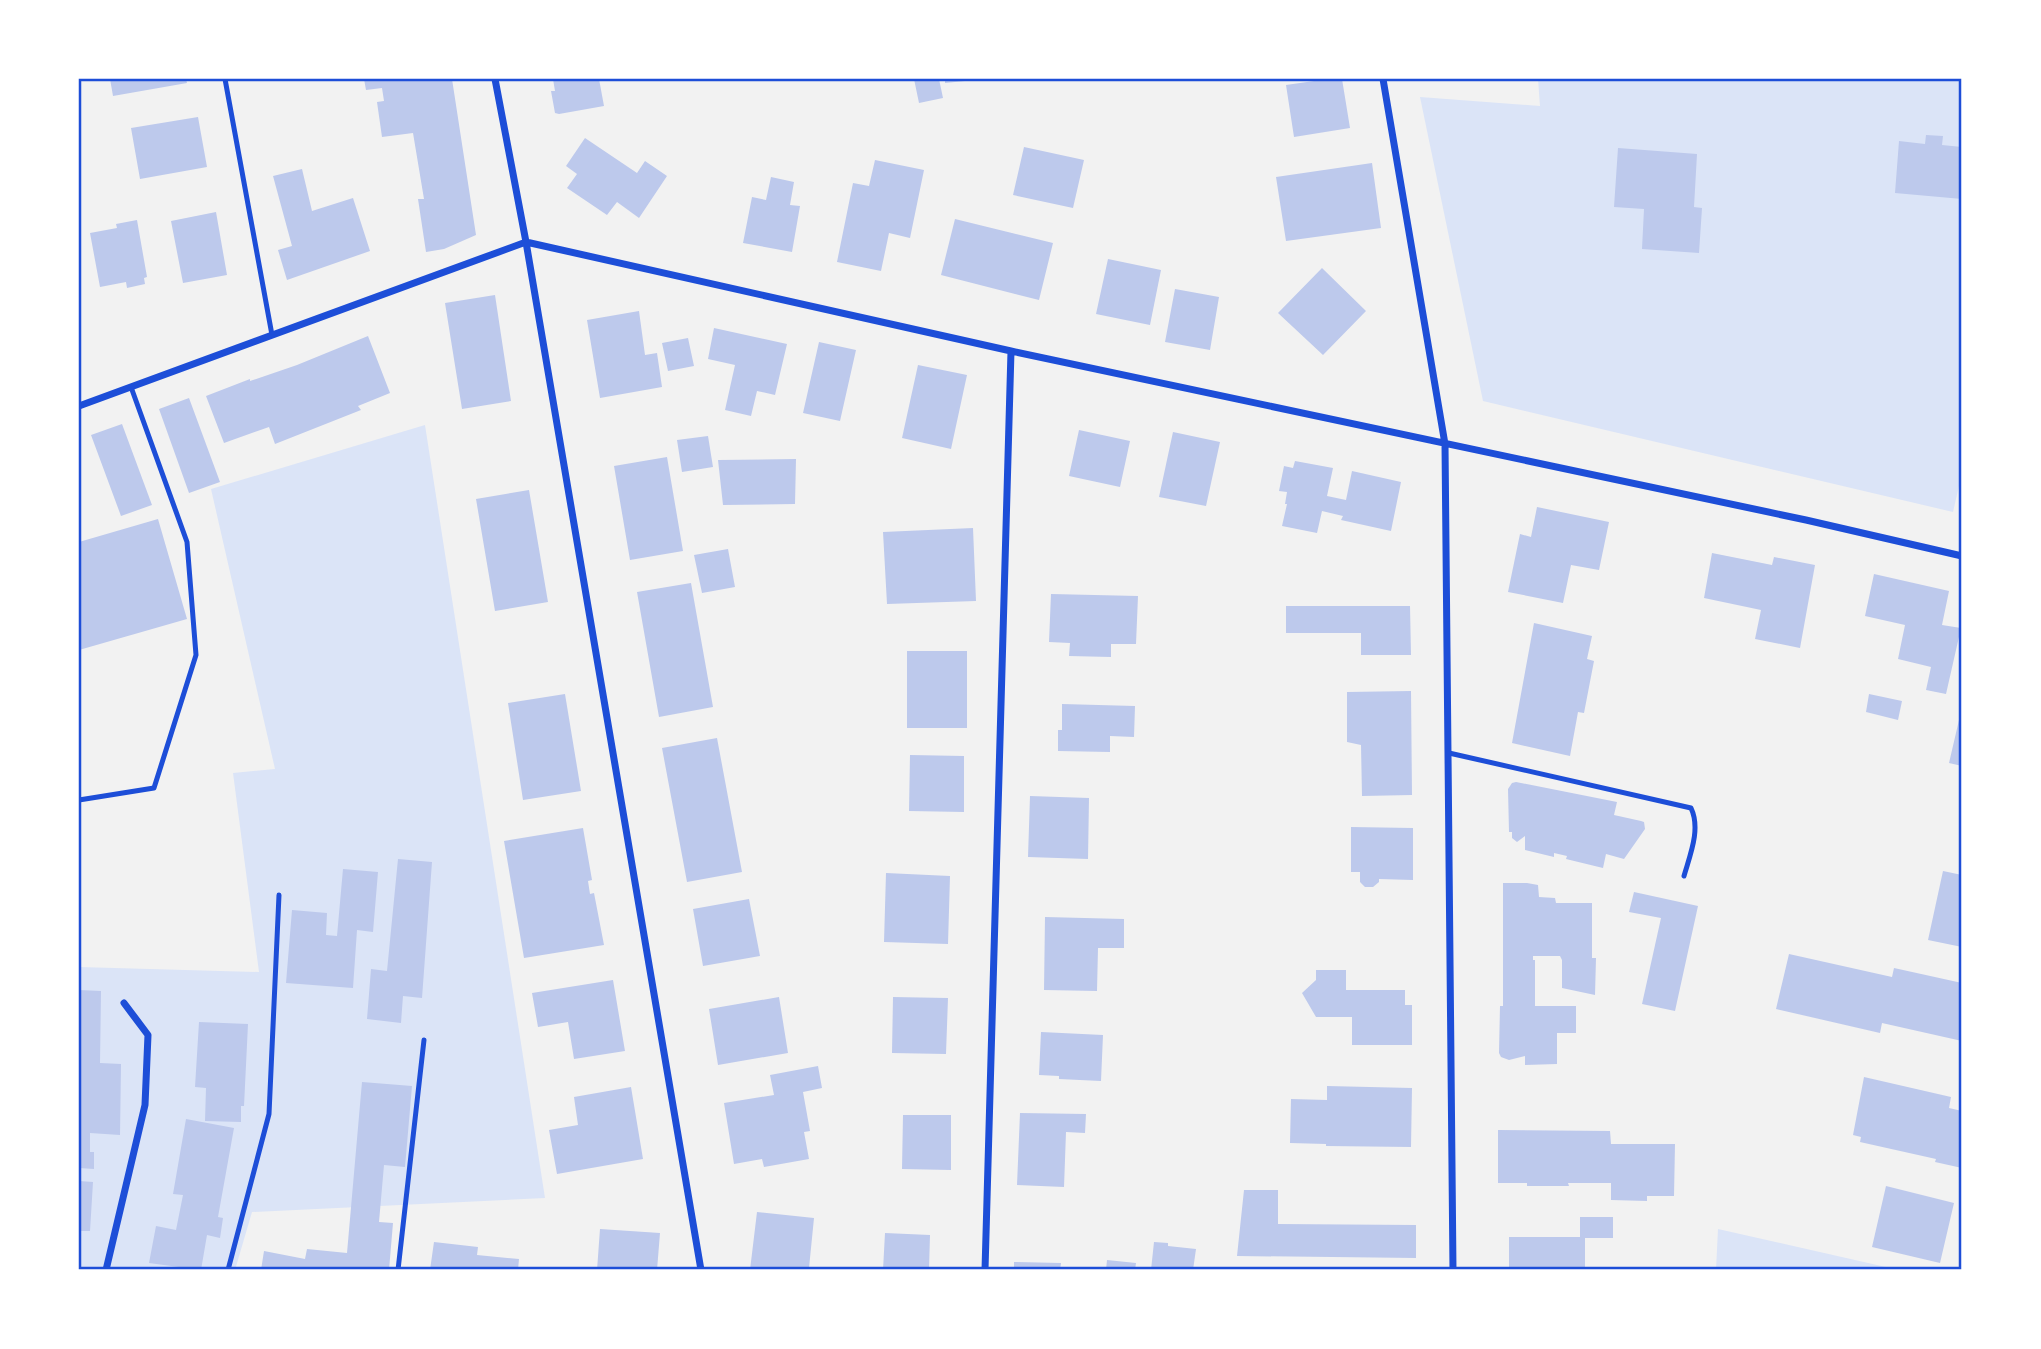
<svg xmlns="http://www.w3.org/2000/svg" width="2041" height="1349" viewBox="0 0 2041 1349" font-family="'Alegreya Sans',sans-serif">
<rect width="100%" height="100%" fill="#f2f2f2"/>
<path fill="#dbe4f7" d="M1538,79H1962V473L1953,512L1483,401L1420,97L1540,106Z
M425,425L545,1198L252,1212L235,1270H79V967L259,972L233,773L275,769L211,489Z
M1718,1229L1899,1270H1716Z"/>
<path fill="#bdc9ec" d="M110,79H186L187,83L113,96Z
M364,79H452L476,235L444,249L426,252L418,199H424L413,133L382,137L377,102L384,101L382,88L366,90Z
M553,79H599L604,106L559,114L555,113L551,91H555Z
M914,79H939L943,98L919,103Z
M945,79H964L965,81L945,83Z
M1328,79H1342L1350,128L1294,137L1286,85Z
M198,117L207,167L140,179L131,128Z
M1926,135L1943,136L1942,145L1962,147V199L1895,193L1899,141L1925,144Z
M585,138L637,173L645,161L667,176L639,218L617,202L607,215L567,188L577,174L566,166Z
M1024,147L1084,160L1073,208L1013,195Z
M1618,148L1697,154L1694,207L1702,208L1699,253L1642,249L1644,209L1614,207Z
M875,160L924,170L910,238L889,233L881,271L837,262L853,183L869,186Z
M1372,163L1381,228L1286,241L1276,177Z
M302,169L312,211L353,198L370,251L287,280L278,250L292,246L273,176Z
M771,177L794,182L790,205L800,206L792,252L743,243L752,197L766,200Z
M216,212L227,275L183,283L171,221Z
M955,219L1053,243L1039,300L941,275Z
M137,220L147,277L144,278L145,284L127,288L126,282L100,287L90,233L117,228L116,224Z
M1108,259L1161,270L1150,325L1096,314Z
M1322,268L1366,311L1323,355L1278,313Z
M1175,289L1219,297L1210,350L1165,342Z
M495,295L511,401L462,409L445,303Z
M639,311L645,355L657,353L662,387L600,398L587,320Z
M714,328L787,344L775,395L757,391L751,416L725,410L735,365L708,359Z
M368,336L390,393L358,406L361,410L275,444L269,427L224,443L206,396L250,379V381L297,365Z
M688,338L694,366L668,371L662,343Z
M819,342L856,350L840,421L803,413Z
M918,365L967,375L951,449L902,438Z
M189,398L220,482L189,493L159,409Z
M122,424L152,505L121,516L91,435Z
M1079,430L1130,441L1120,487L1069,476Z
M1173,432L1220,442L1206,506L1159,497Z
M708,436L713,467L682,472L677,440Z
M667,457L683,551L630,560L614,466Z
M796,459L795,504L723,505L718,460Z
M1295,461L1333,468L1327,496L1346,500L1352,471L1401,482L1391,531L1341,520L1343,516L1322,511L1317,533L1282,526L1287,504H1285L1287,492L1279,491L1284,466L1293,468Z
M529,490L548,602L495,611L476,499Z
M1537,507L1609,522L1599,570L1571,565L1563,603L1508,592L1520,534L1531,537Z
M158,519L187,619L79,650V542Z
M973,528L976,601L887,604L883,532Z
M728,549L735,587L702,593L694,555Z
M1712,553L1772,565L1774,557L1815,565L1800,648L1755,639L1761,610L1704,598Z
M1874,574L1949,591L1942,625L1961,628L1946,694L1926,690L1931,667L1898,659L1905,625L1865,616Z
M691,583L713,707L659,717L637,592Z
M1051,594L1138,596L1136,644H1111V657L1069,656L1070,643L1049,642Z
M1286,606H1410L1411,655H1361V633H1286Z
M1534,623L1592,636L1587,659L1594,661L1584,713L1578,712L1570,756L1512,743Z
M907,651H967V728H907Z
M1411,691L1412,795L1362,796L1361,745L1347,742V692Z
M565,694L581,791L523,800L508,703Z
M1869,694L1902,701L1898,720L1866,712Z
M1062,704L1135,706L1134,737L1110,736V752L1058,751V730H1062Z
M1959,720H1962V766L1949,763Z
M717,738L742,872L687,882L662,748Z
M910,755L964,756V812L909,811Z
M1516,782L1617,802L1614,815L1641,821L1644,822L1645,829L1624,859L1606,854L1603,868L1566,859L1567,856L1554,853V857L1525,850V836L1517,842L1512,838V832H1509L1508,789L1512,783Z
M1030,796L1089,798L1088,859L1028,857Z
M1351,827L1413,828V880L1379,879V882L1373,887H1365L1360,882V872H1351Z
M583,828L592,880L588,881L590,894L594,893L604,945L524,958L504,841Z
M398,859L432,862L422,998L403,996L401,1023L367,1019L371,969L387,971Z
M343,869L378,872L373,932L357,930L353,988L286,983L292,910L327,913L326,935L337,936Z
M1943,871L1962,875V947L1928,940Z
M886,873L950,876L948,944L884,942Z
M1503,883H1527L1538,885L1539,897L1555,898L1556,903H1592V958H1596L1595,995L1562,988V960L1560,956H1533V960H1535V1006H1576V1033H1557V1064L1525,1065V1056L1509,1060L1501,1057L1499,1053L1500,1006H1503Z
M1634,892L1698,906L1675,1011L1642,1004L1661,918L1629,912Z
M749,899L760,956L703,966L693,909Z
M1045,917L1124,919V948H1098L1097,991L1044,990Z
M1789,954L1892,977L1894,968L1962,983V1041L1882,1023L1880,1033L1776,1009Z
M1316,970H1346V990H1405V1005H1412V1045H1352V1017H1316L1302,993L1316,980Z
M613,980L625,1051L574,1059L568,1022L538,1027L532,993Z
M79,990L101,991L100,1063L121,1064L120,1135L90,1133V1152H94V1169L79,1168Z
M779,997L788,1053L718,1065L709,1009Z
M893,997L948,998L946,1054L892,1053Z
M199,1022L248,1024L244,1106H241V1122L205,1121L206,1088L195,1087Z
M1041,1032L1103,1035L1101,1081L1059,1079V1076L1039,1075Z
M818,1066L822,1088L803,1092L810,1131L804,1132L809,1159L764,1167L762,1159L734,1164L724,1103L774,1095L770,1075Z
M1864,1077L1951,1097L1949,1108L1962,1111V1168L1935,1162L1936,1159L1860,1142L1861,1137L1853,1135Z
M362,1082L412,1086L405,1167L384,1165L379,1222L393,1223L389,1270H261L264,1251L305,1259L307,1249L347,1253Z
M1327,1086L1412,1088L1411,1147L1326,1146V1144L1290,1143L1291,1099L1327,1100Z
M631,1087L643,1159L557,1174L549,1130L578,1125L574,1097Z
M1020,1113L1086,1114L1085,1133L1066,1132L1064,1187L1017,1185Z
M903,1115H951V1170L902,1169Z
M186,1119L234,1128L218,1217L223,1218L220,1238L207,1235L201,1270L149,1263L156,1226L176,1230L183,1195L173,1194Z
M1498,1130L1610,1131L1611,1144H1675L1674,1196H1647V1201L1611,1200V1183H1568L1569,1186H1527V1183H1498Z
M79,1181L93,1182L90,1231H79Z
M1886,1186L1954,1203L1940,1263L1872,1247Z
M1244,1190H1278V1224L1416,1225V1258L1237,1256Z
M757,1212L814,1218L809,1268H816L815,1270H750Z
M1580,1217H1613V1238H1585V1270H1509V1237H1580Z
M600,1229L660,1233L657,1270H597Z
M885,1233L930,1235L929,1270H883Z
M434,1242L478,1247L477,1255L519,1259L518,1270H430Z
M1154,1242L1168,1243V1246L1196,1249L1193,1270H1151Z
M1107,1260L1136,1263L1135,1270H1106Z
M1014,1262L1061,1263L1060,1270H1014Z"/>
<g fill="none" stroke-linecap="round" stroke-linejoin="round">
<path stroke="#1d4ed8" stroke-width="5" d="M225,79L272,335
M1449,753L1691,808C1701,829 1690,855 1684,876
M79,800L154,788L196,655L187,542L131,387
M228,1270L269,1114L279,895
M398,1270L424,1040"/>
<path stroke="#1d4ed8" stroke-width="7" d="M495,79L526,242L701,1270
M1383,79L1445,444L1453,1270
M79,406L526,242L1011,351L1806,520L1962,556
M106,1270L145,1105L148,1035L124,1003
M985,1270L1011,351"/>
</g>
<rect width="2041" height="1349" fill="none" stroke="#ffffff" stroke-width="161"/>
<rect x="80" y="80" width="1880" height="1188" fill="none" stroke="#1d4ed8" stroke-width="2.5"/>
</svg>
